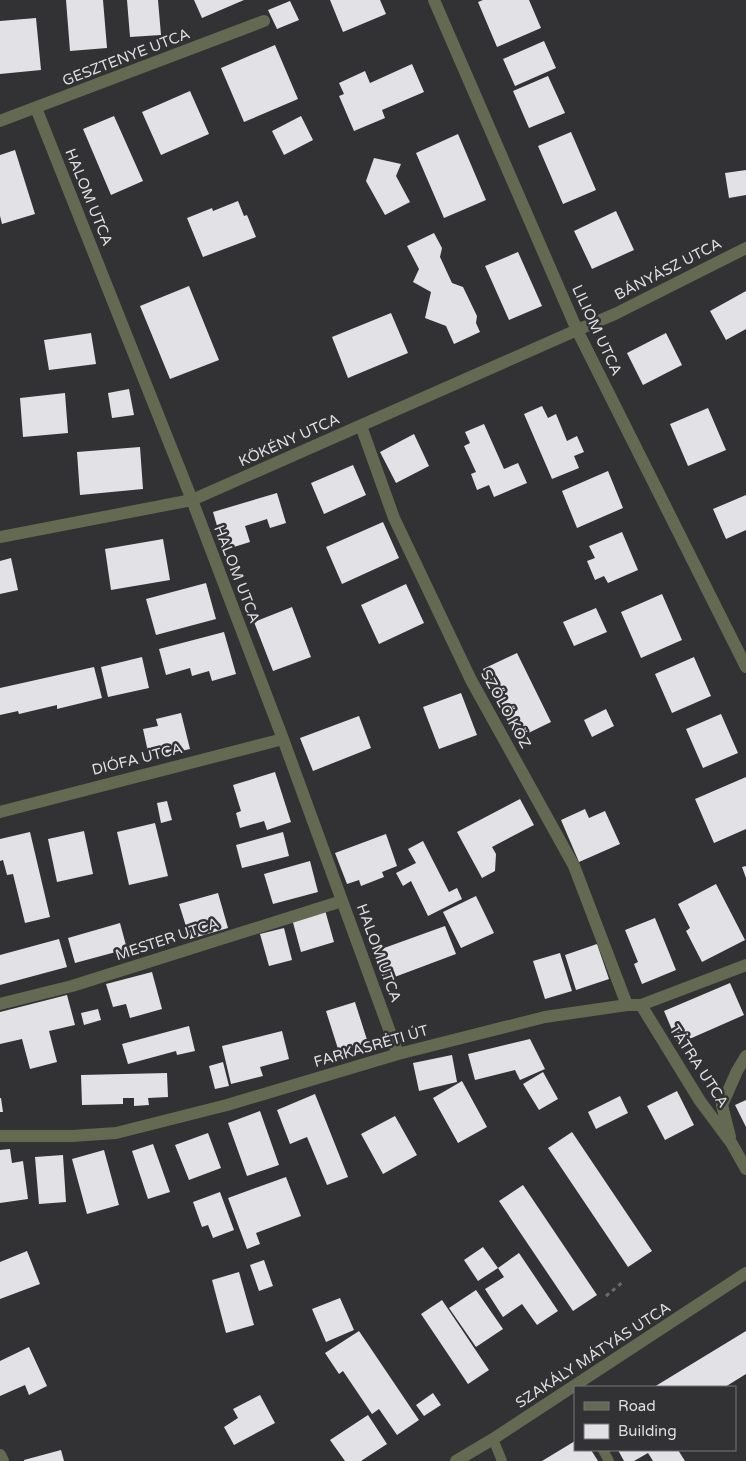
<svg xmlns="http://www.w3.org/2000/svg" width="746" height="1461" viewBox="0 0 746 1461" font-family="'Varela Round',sans-serif">
<rect width="100%" height="100%" fill="#323134"/>
<path fill="#e2e1e5" d="M66,0H103L107,48L70,51Z
M127,0H158L161,35L130,37Z
M194,0H244L202,18Z
M330,0H380L386,14L343,32Z
M483,0H529L541,28L497,47L478,2Z
M290,1L299,20L277,29L268,10Z
M36,18L41,70L0,74V21Z
M544,41L556,68L515,86L503,59Z
M275,45L298,99L244,122L221,68Z
M412,64L424,92L382,110L385,118L354,131L339,96L344,94L339,83L365,71L370,83Z
M548,76L565,113L529,128L513,91Z
M190,91L209,134L161,155L142,112Z
M114,116L143,181L111,195L83,129Z
M301,116L313,140L284,155L272,131Z
M571,132L596,190L563,204L538,146Z
M458,134L486,200L444,218L416,153Z
M15,150L35,214L2,224L0,216V155Z
M374,158L401,164L396,176L410,202L385,215L366,181Z
M746,170V195L729,198L725,173Z
M238,201L244,216L247,215L256,237L203,257L187,218L212,208L213,211Z
M616,211L634,250L592,269L574,231Z
M434,233L442,248L440,257L452,283L463,287L477,316L476,323L480,332L454,344L446,326L425,318L431,292L413,282L419,269L407,246Z
M518,252L542,306L509,320L485,266Z
M189,286L219,360L170,379L140,306Z
M746,291V329L726,340L710,311Z
M391,313L408,353L348,378L332,337Z
M91,333L96,364L49,370L44,340Z
M666,333L682,365L643,385L627,353Z
M129,389L134,415L112,418L108,393Z
M65,393L68,433L23,437L20,398Z
M542,406L548,418L556,414L567,441L577,436L584,452L574,456L579,468L552,479L524,414Z
M708,408L726,450L688,466L670,424Z
M484,424L504,469L518,463L527,483L494,497L489,485L477,490L471,474L476,472L464,446L470,443L465,432Z
M414,434L429,466L396,483L380,452Z
M140,447L143,489L80,495L77,452Z
M353,465L366,495L324,514L311,483Z
M608,471L623,508L577,528L562,491Z
M277,493L286,523L270,528L267,519L245,526L250,542L224,550L213,512Z
M746,495V530L726,539L713,509Z
M383,522L399,558L342,584L326,547Z
M622,532L638,570L608,583L604,576L595,580L587,561L595,558L589,546Z
M163,539L170,580L111,590L105,549Z
M11,558L18,590L0,594V561Z
M206,583L216,619L156,635L146,599Z
M406,584L424,623L379,644L361,605Z
M662,594L682,640L641,658L621,612Z
M292,607L311,657L273,671L254,622Z
M596,608L607,632L574,646L563,622Z
M224,632L236,674L212,681L209,671L192,676L190,668L166,675L159,649Z
M517,653L551,722L516,739L483,669Z
M142,657L149,688L108,697L101,667Z
M694,657L711,696L672,713L655,674Z
M94,667L102,698L57,709V705L19,714L18,711L0,715V688Z
M461,693L477,735L439,749L423,707Z
M606,709L614,726L592,737L584,720Z
M181,713L190,749L164,755L163,748L148,752L143,729L158,726L156,719Z
M721,714L738,753L703,768L686,729Z
M359,716L371,748L313,771L300,738Z
M275,772L291,822L267,830L264,821L240,828L236,813L241,811L233,785Z
M746,777V829L714,843L695,799Z
M520,799L534,825L492,847L496,854L495,871L482,878L457,832Z
M167,801L172,820L161,823L157,803Z
M585,809L589,818L605,811L620,844L579,862L561,820Z
M155,823L168,876L129,885L117,832Z
M84,831L93,874L57,882L48,839Z
M30,832L50,917L25,923L13,874L7,875L3,860L0,861V839Z
M283,832L289,856L242,868L236,845Z
M386,834L397,866L382,872L384,877L361,886L359,880L347,884L335,853Z
M423,841L449,892L457,888L462,899L428,916L411,881L403,886L396,873L416,863L408,849Z
M310,861L318,892L273,904L264,874Z
M746,866V878L742,867Z
M716,884L745,940L702,962L686,931L690,928L678,904Z
M218,893L228,928L190,939L179,904Z
M476,896L494,933L461,948L443,912Z
M325,910L334,942L301,952L292,919Z
M655,918L676,970L642,984L634,964L638,962L625,930Z
M120,923L127,949L75,963L68,938Z
M445,926L456,954L384,981L373,952Z
M284,928L292,960L269,966L260,934Z
M59,939L67,967L0,985V955Z
M597,944L609,979L576,990L565,955Z
M560,953L572,991L545,999L533,961Z
M152,972L162,1009L130,1018L126,1004L113,1007L106,984Z
M730,983L744,1015L678,1044L664,1011Z
M67,995L75,1025L49,1031L57,1062L30,1069L22,1039L0,1044V1012Z
M355,1002L368,1043L339,1052L326,1011Z
M98,1009L101,1020L84,1025L81,1013Z
M189,1026L195,1051L177,1055L176,1051L128,1064L122,1044Z
M282,1031L289,1059L260,1067L263,1076L231,1084L222,1046Z
M530,1039L545,1069L520,1080L515,1070L475,1080L468,1054Z
M452,1055L457,1082L419,1091L413,1063Z
M223,1062L229,1086L215,1089L209,1066Z
M543,1072L558,1099L539,1110L523,1084Z
M167,1073L168,1097L148,1098L149,1105L134,1106V1098H123V1104L82,1105L81,1075Z
M462,1081L487,1127L458,1143L433,1098Z
M677,1091L694,1125L665,1140L647,1106Z
M315,1094L348,1177L327,1185L307,1137L290,1144L277,1110Z
M620,1096L628,1113L596,1129L588,1112Z
M0,1098H1L3,1112H0Z
M746,1100V1127L735,1105Z
M260,1111L279,1165L247,1176L228,1123Z
M395,1116L417,1155L383,1174L361,1134Z
M572,1132L652,1251L628,1267L548,1148Z
M208,1133L221,1168L189,1180L175,1145Z
M153,1144L170,1192L148,1199L132,1151Z
M10,1149L12,1163L23,1161L28,1199L0,1203V1150Z
M104,1150L119,1205L87,1214L72,1159Z
M63,1155L66,1202L39,1204L35,1157Z
M286,1177L301,1216L256,1233L260,1244L247,1249L228,1198Z
M523,1185L597,1295L573,1311L499,1201Z
M220,1192L234,1230L213,1238L208,1225L202,1227L193,1202Z
M483,1247L498,1268L478,1281L464,1260Z
M27,1251L40,1284L0,1299V1262Z
M519,1253L558,1311L537,1325L522,1304L503,1317L485,1289L504,1277L498,1268Z
M264,1260L273,1286L259,1291L250,1265Z
M239,1272L254,1325L226,1333L212,1280Z
M476,1290L503,1329L476,1347L449,1308Z
M340,1298L354,1330L326,1342L312,1309Z
M442,1300L489,1370L468,1384L421,1314Z
M359,1331L419,1420L397,1435L379,1409L372,1414L343,1371L339,1374L325,1353Z
M746,1331V1374L725,1387H654Z
M29,1347L47,1386L29,1395L25,1385L0,1396V1361Z
M433,1393L441,1405L424,1416L416,1405Z
M260,1395L275,1423L234,1445L224,1427L238,1418L233,1409Z
M368,1415L387,1444L361,1461H345L330,1440Z
M575,1441V1450H591L598,1461H542Z
M61,1450L64,1461H24V1460Z
M618,1450H678L685,1461H653L648,1453L634,1461H624Z"/>
<g fill="none" stroke-linecap="round" stroke-linejoin="round">
<path stroke="#6b6b6d" stroke-width="3" stroke-dasharray="4 4" stroke-linecap="butt" d="M606,1296L624,1281"/>
<path stroke="#636a51" stroke-width="10" d="M493,1439L502,1461
M603,1450L609,1461"/>
<path stroke="#636a51" stroke-width="12" d="M434,0L577,330L746,667
M36,108L192,500L283,739L398,1054
M0,121L264,21
M361,426L394,518L471,680L574,866L627,1005
M0,537L192,500L577,330L615,314L746,248
M0,812L283,739
M0,1004L72,986L342,901
M641,1005L700,1101L732,1144L746,1169
M0,1136H72L116,1133L227,1105L398,1054L545,1017L627,1005H641L746,965
M730,1137L722,1105L737,1071L746,1056
M0,1455L3,1461
M456,1461L493,1439L746,1273"/>
</g>
<g text-anchor="middle" dominant-baseline="central" stroke-width="5" stroke-linejoin="round" paint-order="stroke">
<g font-size="15" fill="#dfdfe1" stroke="#323134">
<text transform="translate(126 57) rotate(-21)">GESZTENYE UTCA</text>
<text transform="translate(89 197) rotate(68)">HALOM UTCA</text>
<text transform="translate(668 269) rotate(-27)">BÁNYÁSZ UTCA</text>
<text transform="translate(597 330) rotate(65)">LILIOM UTCA</text>
<text transform="translate(289 440) rotate(-24)">KÖKÉNY UTCA</text>
<text transform="translate(237 574) rotate(69)">HALOM UTCA</text>
<text transform="translate(506 709) rotate(61)">SZŐLŐ KÖZ</text>
<text transform="translate(137 759) rotate(-14)">DIÓFA UTCA</text>
<text transform="translate(167 939) rotate(-18)">MESTER UTCA</text>
<text transform="translate(379 953) rotate(70)">HALOM UTCA</text>
<text transform="translate(371 1046) rotate(-16)">FARKASRÉTI ÚT</text>
<text transform="translate(699 1066) rotate(57)">TÁTRA UTCA</text>
<text transform="translate(593 1355) rotate(-33)">SZAKÁLY MÁTYÁS UTCA</text>
</g>
</g>
<rect x="574" y="1386" width="162" height="65" fill="#323134" stroke="#777779"/>
<rect x="584" y="1402" width="25" height="8" fill="#636a51" stroke="#777779"/>
<text x="618" y="1411" font-size="15" fill="#dfdfe1">Road</text>
<rect x="584" y="1424" width="25" height="15" fill="#e2e1e5" stroke="#777779"/>
<text x="618" y="1436" font-size="15" fill="#dfdfe1">Building</text>
</svg>
